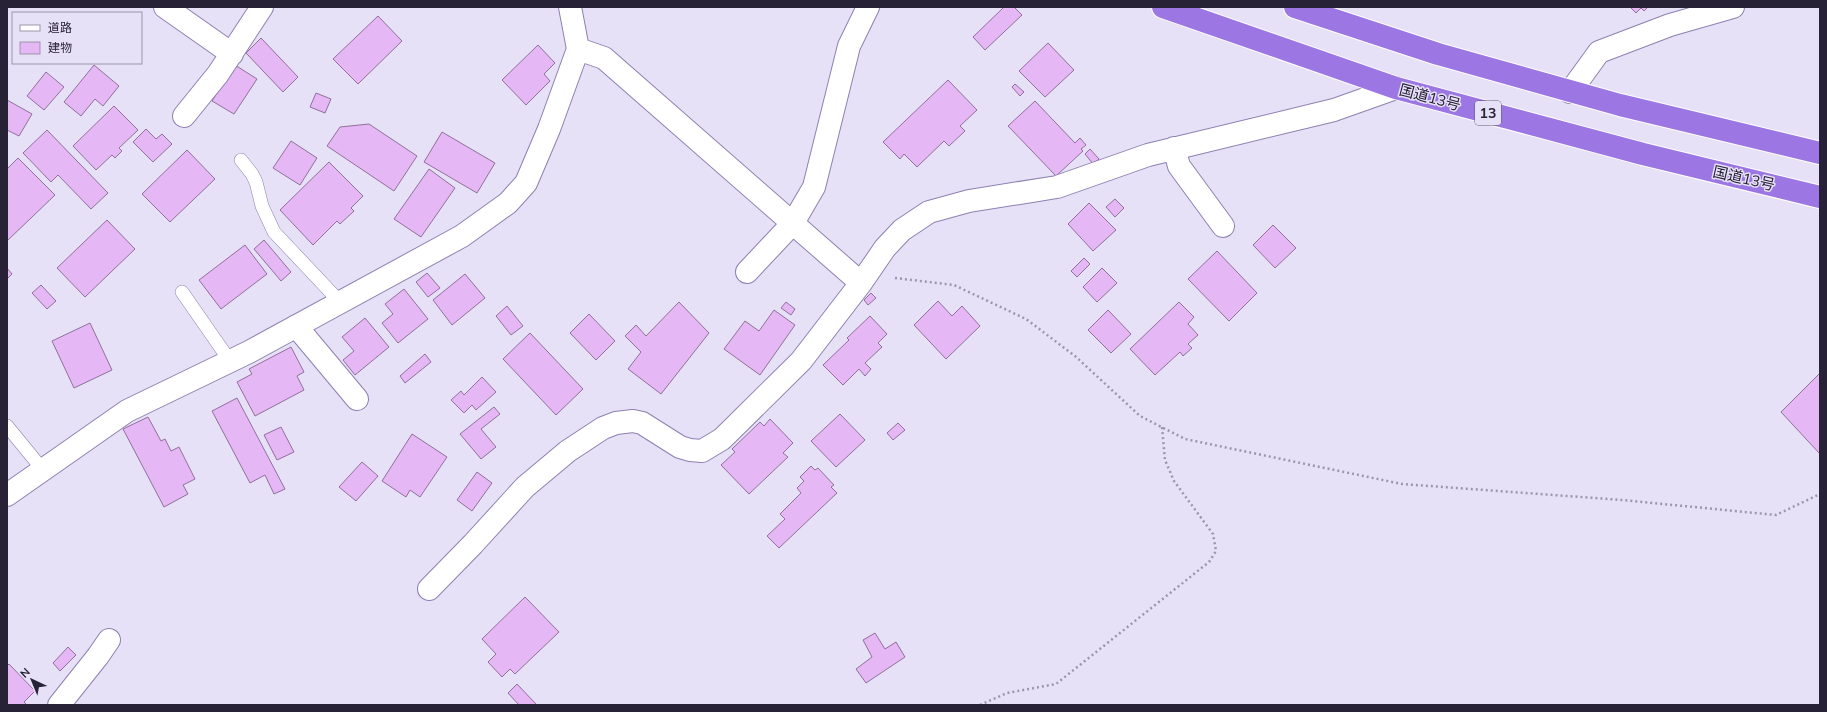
<svg xmlns="http://www.w3.org/2000/svg" width="1827" height="712" viewBox="0 0 1827 712" font-family="Mulish,'Noto Sans JP',sans-serif">
<rect width="100%" height="100%" fill="#e7e1f7"/>
<path fill="#e5b7f4" stroke="#90709b" d="M1004,7H1014L1022,15L985,50L973,37Z
M1630,7H1648L1644,11L1641,8L1636,13Z
M378,16L402,41L358,84L333,59Z
M261,38L298,77L283,92L246,53Z
M1048,43L1074,70L1045,97L1019,71Z
M538,45L555,63L544,74L550,81L526,105L502,80Z
M94,65L119,86L103,106L95,99L81,116L64,102Z
M235,65L257,79L234,114L212,101Z
M46,72L64,87L44,110L27,96Z
M948,80L977,110L960,126L965,131L949,146L944,141L917,167L904,154L900,159L883,142Z
M1015,84L1024,92L1020,96L1012,87Z
M316,93L331,99L325,113L310,107Z
M7,100L32,114L19,136L7,130Z
M1035,101L1075,143L1080,138L1086,145L1081,149L1083,151L1056,176L1008,126Z
M114,106L138,130L119,148L122,151L115,158L112,155L96,170L73,146Z
M369,124L417,156L394,191L327,146L340,127Z
M146,129L156,139L162,134L172,144L153,162L133,142Z
M47,130L108,193L91,209L58,175L51,182L23,153Z
M442,132L495,163L477,193L424,162Z
M291,141L317,158L300,185L273,168Z
M1090,149L1099,159L1093,164L1085,154Z
M187,150L215,179L170,222L142,194Z
M18,158L55,195L7,241V169Z
M329,162L363,196L351,208L354,211L340,224L337,221L313,245L280,210Z
M429,169L455,188L421,237L394,219Z
M1115,199L1124,208L1115,217L1106,207Z
M1089,203L1116,230L1093,251L1068,224Z
M107,220L135,249L85,297L57,268Z
M1273,225L1296,248L1275,268L1253,245Z
M264,240L291,272L281,281L254,249Z
M245,245L267,274L221,309L199,280Z
M1217,251L1257,293L1229,321L1188,279Z
M1084,258L1090,264L1077,277L1071,271Z
M7,268L12,274L7,279Z
M1102,268L1117,283L1097,302L1083,287Z
M427,273L440,288L428,297L416,282Z
M465,274L485,298L452,325L433,300Z
M41,285L56,301L47,309L32,293Z
M404,289L428,319L398,343L382,323L393,314L385,304Z
M871,293L876,298L868,305L864,300Z
M938,301L952,316L962,306L980,326L946,359L914,325Z
M679,302L709,333L661,394L628,369L641,352L625,336L636,325L646,336Z
M786,302L795,309L791,315L781,308Z
M1179,302L1194,317L1188,324L1198,335L1188,344L1192,348L1183,356L1180,352L1155,375L1130,349Z
M507,306L523,326L511,335L496,316Z
M774,310L795,325L760,375L724,349L745,321L759,331Z
M1108,310L1131,334L1111,353L1088,330Z
M589,314L615,341L596,360L570,333Z
M870,316L887,334L878,343L882,347L865,363L871,369L865,376L859,369L843,385L823,365L849,340L847,338Z
M365,318L389,347L355,375L343,360L354,351L342,337Z
M90,323L112,370L74,388L52,341Z
M530,333L583,389L556,415L503,359Z
M291,347L304,372L297,376L304,390L255,416L237,382L252,374L249,369Z
M425,354L431,362L405,383L400,376Z
M1820,373V454L1781,412Z
M482,377L496,392L476,410L472,405L464,413L451,400L461,391L464,395Z
M237,398L285,489L274,494L265,475L250,483L212,411Z
M494,407L500,414L481,429L496,447L481,459L460,434Z
M840,414L865,440L836,467L811,441Z
M148,417L161,441L165,439L171,451L179,447L195,479L183,485L188,494L164,507L123,429Z
M770,419L793,443L783,453L788,457L749,494L721,465L735,452L732,449L760,422L764,426Z
M898,423L905,430L893,440L887,433Z
M281,427L294,452L277,460L264,435Z
M412,434L447,457L420,497L410,490L406,497L382,481Z
M362,462L378,476L356,501L339,487Z
M811,466L815,470L818,468L834,485L831,487L837,493L779,548L767,536L785,519L780,514L801,493L797,488L804,481L800,477Z
M477,472L492,483L472,511L457,500Z
M525,597L559,632L515,674L510,669L502,677L488,662L496,654L482,639Z
M875,633L885,649L896,642L905,657L866,683L856,669L872,657L863,640Z
M68,647L76,655L60,671L53,663Z
M9,664L35,691L24,702L27,705H7V666Z
M517,684L536,704V705H519L508,693Z"/>
<g fill="none" stroke-linecap="round" stroke-linejoin="round">
<g stroke="#8e80b1" stroke-width="14">
<path id="lane" d="M241,160L252,174L256,182L262,206L274,232L340,302
M182,292L230,361
M7,426L43,470"/>
</g>
<g stroke="#8e80b1" stroke-width="24">
<path id="street" d="M165,7L232,54
M578,49L604,58L861,283
M1570,92L1599,52L1670,25L1733,7
M184,116L218,74L262,7
M1174,148L1179,166L1223,226
M747,272L793,223L814,187L849,46L868,7
M296,326L357,399
M7,495L127,411L249,352L462,236L508,203L526,183L549,129L578,49L570,7
M429,589L473,544L525,487L568,451L603,428L616,423L633,421L642,423L680,447L690,450L702,451L722,439L801,361L861,283L885,248L902,230L929,212L969,201L1057,187L1148,155L1334,110L1396,88
M59,705L98,656L109,640"/>
</g>
<g stroke="#fff" stroke-width="24">
<path id="highway" d="M1163,7L1396,88L1643,154L1820,197
M1295,7L1438,54L1620,105L1820,153"/>
</g>
<path stroke="#9c96ac" stroke-width="2.5" stroke-dasharray="2 3" stroke-linecap="butt" d="M895,278L954,285L1026,319L1075,356L1140,416L1185,439L1402,484L1622,500L1776,515L1820,494
M980,705L1007,693L1056,684L1209,562L1216,551L1213,534L1174,481L1165,460L1162,427"/>
<use href="#lane" stroke="#fff" stroke-width="13"/>
<use href="#street" stroke="#fff" stroke-width="22"/>
<use href="#highway" stroke="#9c77e3" stroke-width="22"/>
</g>
<g text-anchor="middle" dominant-baseline="central" stroke-width="3" stroke-linejoin="round" paint-order="stroke">
<rect fill="#e7e1f7" stroke="#615b70" stroke-width="1" x="1475" y="101" width="26" height="24" rx="3"/>
<g font-size="14" font-weight="bold" fill="#282236">
<text x="1488" y="113">13</text>
</g>
<g font-size="15" fill="#282236" stroke="#e7e1f7">
<text transform="translate(1430 97) rotate(15)">国道13号</text>
<text transform="translate(1744 178) rotate(13)">国道13号</text>
</g>
</g>
<rect width="1827" height="712" fill="none" stroke="#282236" stroke-width="16"/>
<rect x="12" y="12" width="130" height="52" fill="#e7e1f7" stroke="#9b95aa"/>
<rect x="20" y="25" width="20" height="6" fill="#ffffff" stroke="#9b95aa"/>
<text x="48" y="32" font-size="12" fill="#282236">道路</text>
<rect x="20" y="42" width="20" height="12" fill="#e5b7f4" stroke="#9b95aa"/>
<text x="48" y="52" font-size="12" fill="#282236">建物</text>
<g transform="translate(32 680) rotate(316)" stroke="#e7e1f7" stroke-width="3" paint-order="stroke">
<path d="M0-3L7 15L0 10L-7 15Z" fill="#282236"/>
<text y="-6" font-size="11" font-weight="bold" text-anchor="middle" fill="#282236">N</text>
</g>
</svg>
